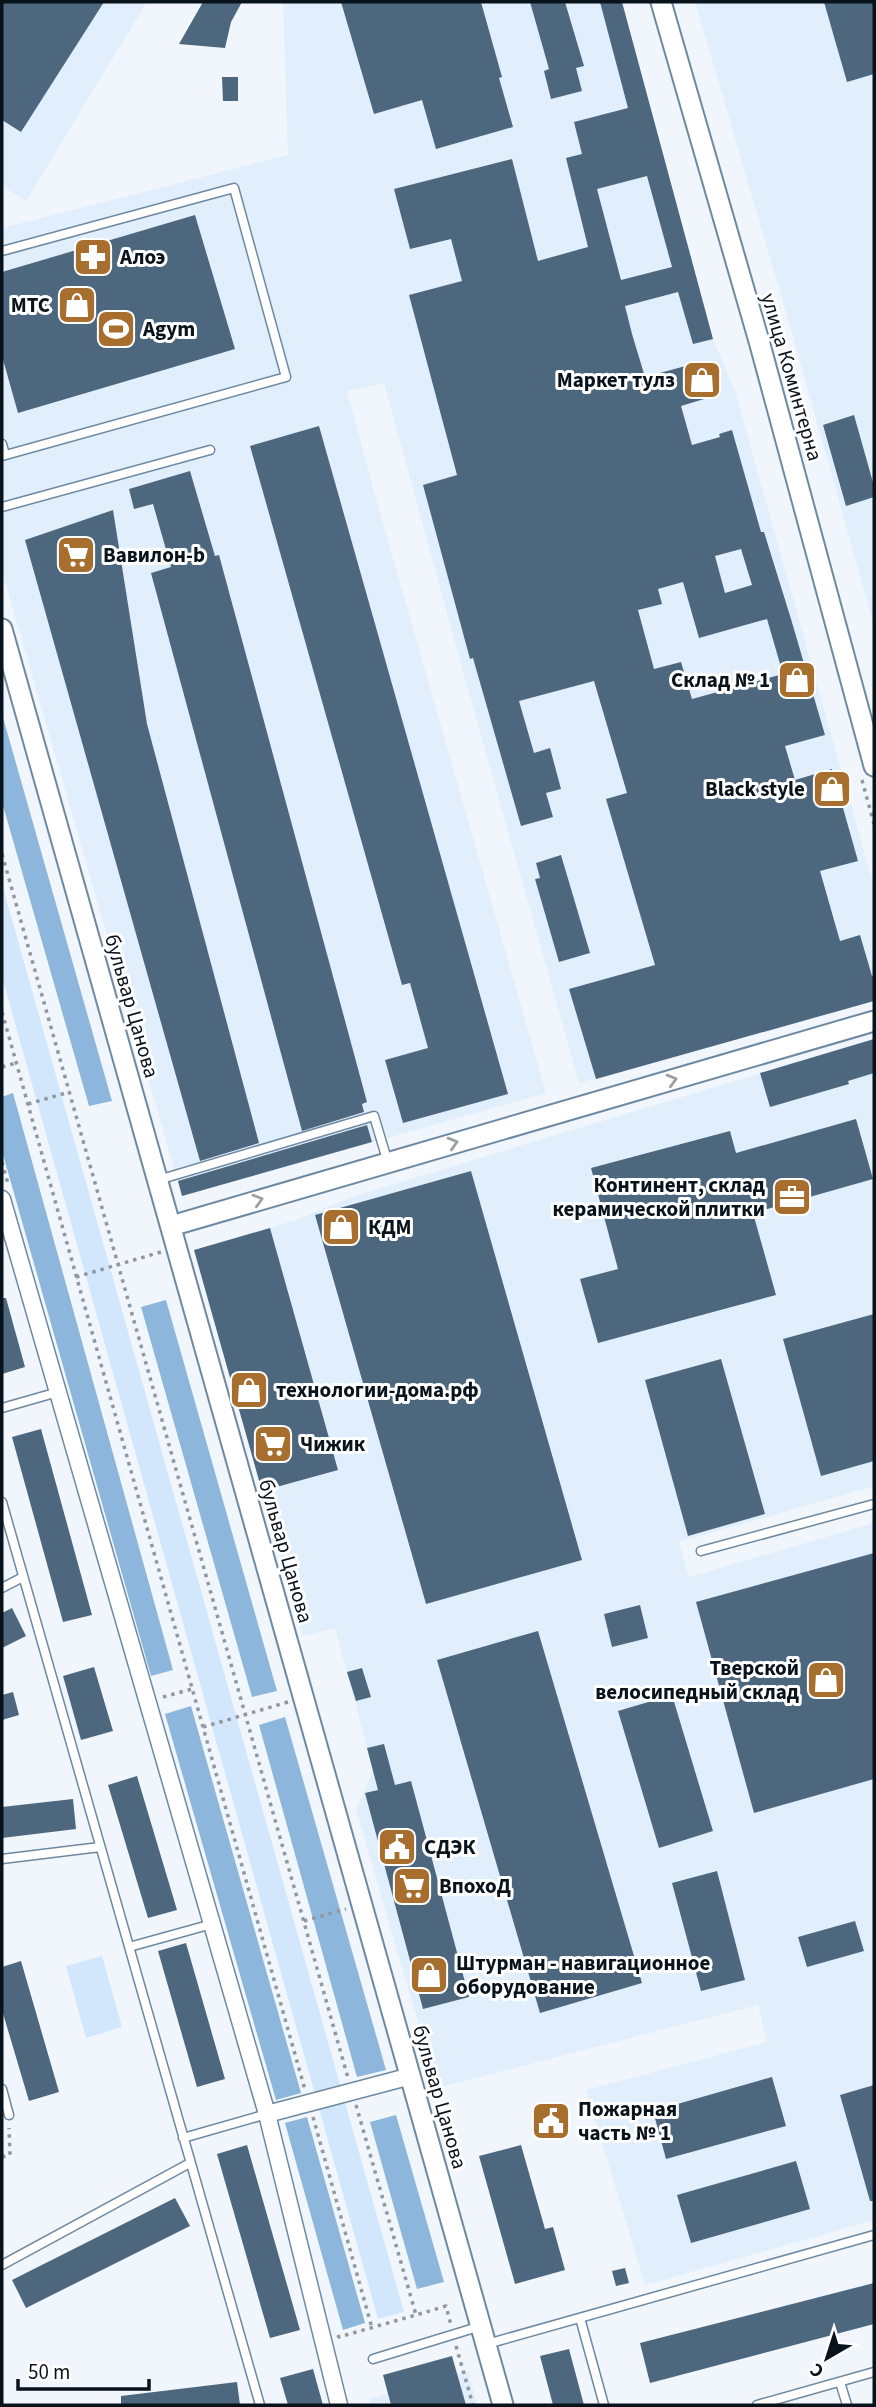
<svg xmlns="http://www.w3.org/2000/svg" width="876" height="2407" viewBox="0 0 876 2407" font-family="'Source Sans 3',sans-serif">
<rect width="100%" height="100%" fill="#f0f6fc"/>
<path fill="#e1effd" d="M2,2H147L26,201L2,186Z
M283,2H622L713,339L735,391L874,887V1001L579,1083L463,672L384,383L347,391L378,506L546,1093L182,1196L2,571V228L288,155Z
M695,2H874V626L791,330Z
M874,1039V1486L679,1542L689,1577L874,1523V2220L645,2285L586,2090L767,2042L758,2005L437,2088L356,1810L373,1770L335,1628L303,1636L194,1250L296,1220L354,1196Z
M468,2371L477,2405H371L369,2399Z"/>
<path fill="#d2e7fb" d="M2,884L404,2312L378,2319L2,977Z
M102,1956L122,2027L86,2038L66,1966Z"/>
<path fill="#8cb6dc" d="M2,714L112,1101L89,1106L2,802Z
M13,1093L173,1670L151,1676L2,1151V1097Z
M166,1300L277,1691L252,1697L141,1307Z
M191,1706L301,2093L276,2100L165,1714Z
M285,1717L386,2070L357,2077L259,1725Z
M396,2115L444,2282L417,2289L370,2122Z
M307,2117L365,2323L343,2330L285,2123Z"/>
<path fill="#4d677e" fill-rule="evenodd" d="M2,2H104L21,132L2,120Z
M203,2H242L231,22L225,48L179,44Z
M341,2H481L502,77L499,78L513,127L436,149L422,100L374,114Z
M530,2H565L584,66L576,68L582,91L551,99L544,71L549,69Z
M600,2H622L713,339L693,344L678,292L625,306L632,334L645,377L704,361L714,396L681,406L692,445L720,437L719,434L732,430L761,532H764L791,619L825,735L785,746L795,780L832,769L858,861L820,871L840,941L860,935L872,976H874V1001L596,1079L569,989L655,965L606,799L627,793L594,681L519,701L534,753L550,748L561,789L546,793L553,817L521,826L473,658L470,659L423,485L457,475L409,295L462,281L451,239L410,249L394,189L512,159L538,261L588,247L566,158L582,154L574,122L628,108ZM647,176L672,267L621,280L597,189ZM741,549L752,585L725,593L715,556ZM683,582L699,638L767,619L783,674L692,699L681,662L654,669L638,610L662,604L658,589Z
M824,2H874V74L847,82Z
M222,77H238V101H223Z
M195,215L235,349L18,413L2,356V272Z
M854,415L874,486V497L846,506L823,425Z
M319,426L508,1094L403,1123L385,1060L428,1048L410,983L402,985L250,446Z
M190,471L215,556L219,555L367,1102L362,1104L364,1112L302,1131L151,573L171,567L153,504L134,509L129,489Z
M113,510L147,724L259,1143L200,1161L25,540Z
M561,855L590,953L559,962L535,879L540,878L536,863Z
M874,1039V1073L848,1081L849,1084L770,1107L760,1073Z
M856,1119L873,1179L753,1213L776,1295L598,1343L580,1279L618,1269L591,1168L730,1131L736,1153Z
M367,1125L372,1142L182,1196L178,1181Z
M471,1171L582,1560L426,1604L315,1215Z
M270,1228L338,1470L262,1491L194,1250Z
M2,1298H6L25,1367L2,1374Z
M874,1314V1461L821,1476L783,1339Z
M721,1359L765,1514L688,1536L645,1380Z
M41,1429L92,1615L63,1622L12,1437Z
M874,1553V1779L754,1813L696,1602Z
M640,1605L648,1638L612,1647L604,1614Z
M12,1608L26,1636L2,1648V1613Z
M538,1631L642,1983L540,2013L437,1660Z
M94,1667L113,1731L81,1740L63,1676Z
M362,1668L371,1697L356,1701L347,1672Z
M13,1692L19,1715L2,1720V1695Z
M672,1695L713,1831L659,1848L618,1711Z
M384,1744L395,1785L411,1781L469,1997L423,2009L365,1793L378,1790L367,1748Z
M137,1776L177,1910L148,1918L108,1785Z
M73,1799L76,1829L2,1838V1807Z
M717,1871L745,1980L701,1991L672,1883Z
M855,1921L864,1951L807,1967L798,1937Z
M186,1943L225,2079L197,2087L158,1951Z
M21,1961L59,2092L29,2101L2,2010V1967Z
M772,2077L786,2126L666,2159L653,2111Z
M874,2085V2201H870L840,2095Z
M247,2145L300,2330L270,2338L217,2154Z
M521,2145L545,2229L553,2227L565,2270L515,2284L479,2156Z
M796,2161L810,2209L691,2243L677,2195Z
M175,2198L190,2226L26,2308L12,2280Z
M625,2268L629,2283L616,2286L612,2271Z
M874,2283V2324L650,2383L640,2343Z
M569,2349L584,2405H553L540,2356Z
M452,2356L466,2405H391L383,2375Z
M313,2369L323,2405H288L280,2378Z
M237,2382L240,2405H121V2396Z"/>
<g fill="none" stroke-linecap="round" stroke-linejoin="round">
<g stroke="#6e89a1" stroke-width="11">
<path id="service" d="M2,251L234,188L286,377L2,456
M2,444L5,455
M2,507L210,450
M158,1180L374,1116L388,1163
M2,1408L58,1392
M2,1502L260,2405
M701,1551L874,1504
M2,1588L23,1577
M2,1859L100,1847
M129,1947L212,1924
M2,2089L9,2115
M183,2138L267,2114
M2,2265L190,2163
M580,2318L604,2405
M487,2344L874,2235
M373,2359L481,2326
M840,2382L847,2405
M757,2405L874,2372"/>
</g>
<g stroke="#6e89a1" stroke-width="19">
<path id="minor" d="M2,1199L267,2114L339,2405
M267,2114L411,2076"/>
</g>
<g stroke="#6e89a1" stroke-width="23">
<path id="tertiary" d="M661,2L759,341L874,766
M2,629L503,2405
M171,1226L874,1021"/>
</g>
<path stroke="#91989f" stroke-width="3.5" stroke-dasharray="3.5 5" stroke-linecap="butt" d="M862,780L874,824
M2,854L348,2078
M2,1012L305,2090
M2,1067L16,1063
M28,1104L69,1092
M2,1162L8,1184
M76,1277L161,1252
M163,1697L192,1689
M203,1727L288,1702
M304,1921L346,1909
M356,2105L416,2315L446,2306L451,2325
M313,2117L372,2328
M2,2157L10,2155L9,2128
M338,2335L339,2337L416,2315
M456,2346L473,2405"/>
<use href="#service" stroke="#fff" stroke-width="8"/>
<use href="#minor" stroke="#fff" stroke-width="16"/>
<use href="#tertiary" stroke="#fff" stroke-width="19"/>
</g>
<defs><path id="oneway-chevron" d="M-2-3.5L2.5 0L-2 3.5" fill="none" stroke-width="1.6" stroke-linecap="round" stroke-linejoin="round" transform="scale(1.75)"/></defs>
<g stroke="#9da1a4">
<use href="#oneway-chevron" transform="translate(672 1080) rotate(-16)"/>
<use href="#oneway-chevron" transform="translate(453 1143) rotate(-16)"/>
<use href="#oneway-chevron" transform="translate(258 1200) rotate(-16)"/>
</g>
<defs>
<g id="pharmacy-square" transform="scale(2.0125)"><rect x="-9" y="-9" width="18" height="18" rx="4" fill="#a76e2d" stroke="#fff"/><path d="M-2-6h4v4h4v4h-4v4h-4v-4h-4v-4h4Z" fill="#fff"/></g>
<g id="shop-square" transform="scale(2.0125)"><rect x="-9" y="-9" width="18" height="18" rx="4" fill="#a76e2d" stroke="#fff"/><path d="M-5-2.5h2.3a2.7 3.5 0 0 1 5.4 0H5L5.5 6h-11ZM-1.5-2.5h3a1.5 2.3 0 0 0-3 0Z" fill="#fff"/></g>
<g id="stadium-square" transform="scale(2.0125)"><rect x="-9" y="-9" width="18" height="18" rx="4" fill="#a76e2d" stroke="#fff"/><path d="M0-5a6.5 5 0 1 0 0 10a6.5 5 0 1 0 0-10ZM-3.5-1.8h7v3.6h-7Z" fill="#fff"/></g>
<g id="supermarket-square" transform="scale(2.0125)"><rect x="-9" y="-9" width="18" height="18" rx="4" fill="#a76e2d" stroke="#fff"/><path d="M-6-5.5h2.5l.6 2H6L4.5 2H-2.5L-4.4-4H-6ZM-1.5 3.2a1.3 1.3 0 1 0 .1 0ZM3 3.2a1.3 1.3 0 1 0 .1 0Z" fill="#fff"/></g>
<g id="office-square" transform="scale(2.0125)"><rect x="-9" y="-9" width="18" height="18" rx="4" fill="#a76e2d" stroke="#fff"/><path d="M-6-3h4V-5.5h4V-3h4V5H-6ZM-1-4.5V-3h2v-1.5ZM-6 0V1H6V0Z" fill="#fff"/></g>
<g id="civic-square" transform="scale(2.0125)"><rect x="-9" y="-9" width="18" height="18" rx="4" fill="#a76e2d" stroke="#fff"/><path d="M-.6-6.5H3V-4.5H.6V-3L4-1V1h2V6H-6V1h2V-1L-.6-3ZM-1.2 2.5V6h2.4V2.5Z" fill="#fff"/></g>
</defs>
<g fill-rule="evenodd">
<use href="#pharmacy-square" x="93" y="257"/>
<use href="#shop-square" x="77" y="305"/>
<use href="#stadium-square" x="116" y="329"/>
<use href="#shop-square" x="702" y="380"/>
<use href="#supermarket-square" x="76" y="555"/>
<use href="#shop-square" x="797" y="680"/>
<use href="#shop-square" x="832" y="789"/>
<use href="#office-square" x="792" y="1197"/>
<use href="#shop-square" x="341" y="1227"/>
<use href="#shop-square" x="249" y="1390"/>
<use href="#supermarket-square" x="273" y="1444"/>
<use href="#shop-square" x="826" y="1680"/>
<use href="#civic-square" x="397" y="1847"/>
<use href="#supermarket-square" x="412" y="1886"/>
<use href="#shop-square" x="429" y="1975"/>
<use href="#civic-square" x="551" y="2121"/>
</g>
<g text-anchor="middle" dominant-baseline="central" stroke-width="6" stroke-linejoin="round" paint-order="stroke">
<g font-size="21" font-weight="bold" fill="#09131c" stroke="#fff" text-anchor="start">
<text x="120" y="257">Алоэ</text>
<text x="50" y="305" text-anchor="end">МТС</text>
<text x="143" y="329">Agym</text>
<text x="675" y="380" text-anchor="end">Маркет тулз</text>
<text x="103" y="555">Вавилон-b</text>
<text x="770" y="680" text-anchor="end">Склад № 1</text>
<text x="805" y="789" text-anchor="end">Black style</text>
<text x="765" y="1185" text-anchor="end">Континент, склад<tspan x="765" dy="24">керамической плитки</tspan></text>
<text x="368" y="1227">КДМ</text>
<text x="276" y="1390">технологии-дома.рф</text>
<text x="300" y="1444">Чижик</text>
<text x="799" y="1668" text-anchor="end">Тверской<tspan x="799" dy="24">велосипедный склад</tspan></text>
<text x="424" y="1847">СДЭК</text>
<text x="439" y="1886">ВпохоД</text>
<text x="456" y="1963">Штурман - навигационное<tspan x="456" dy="24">оборудование</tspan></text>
<text x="578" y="2109">Пожарная<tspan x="578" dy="24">часть № 1</tspan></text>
</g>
<g font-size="21" fill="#09131c" stroke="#fff">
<text transform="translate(792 377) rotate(74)">улица Коминтерна</text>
<text transform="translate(132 1006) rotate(74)">бульвар Цанова</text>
<text transform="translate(286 1551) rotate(74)">бульвар Цанова</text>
<text transform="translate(440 2097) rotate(74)">бульвар Цанова</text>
</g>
</g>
<rect width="876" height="2407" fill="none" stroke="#09131c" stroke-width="7"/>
<g transform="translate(827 2358) rotate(219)" stroke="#ffffff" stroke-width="5" paint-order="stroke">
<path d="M0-5L12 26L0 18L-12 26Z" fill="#09131c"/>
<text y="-10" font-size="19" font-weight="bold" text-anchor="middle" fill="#09131c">С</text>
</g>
<path d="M18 2379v10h131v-10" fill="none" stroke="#09131c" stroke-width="3.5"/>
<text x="28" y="2379" font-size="21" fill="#09131c" stroke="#ffffff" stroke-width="5" paint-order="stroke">50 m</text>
</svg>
